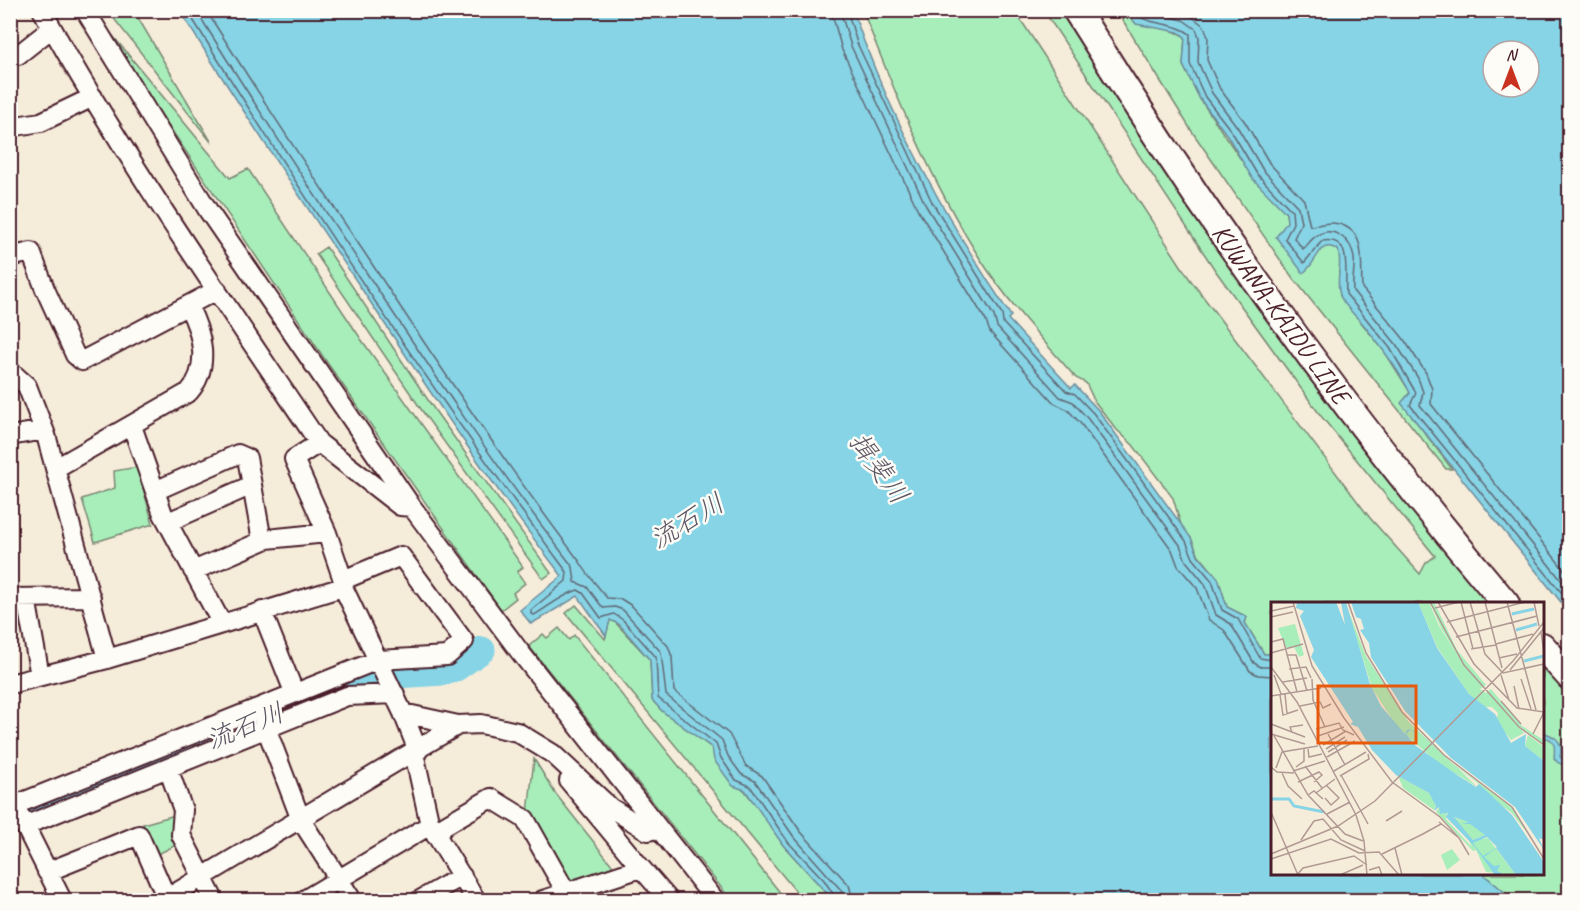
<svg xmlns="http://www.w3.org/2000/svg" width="1580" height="911" viewBox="0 0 1580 911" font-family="Caveat,'Klee One',sans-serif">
<rect width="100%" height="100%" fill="#f6ecda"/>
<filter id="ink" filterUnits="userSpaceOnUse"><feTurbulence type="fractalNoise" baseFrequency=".0167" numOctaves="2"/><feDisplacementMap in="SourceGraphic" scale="12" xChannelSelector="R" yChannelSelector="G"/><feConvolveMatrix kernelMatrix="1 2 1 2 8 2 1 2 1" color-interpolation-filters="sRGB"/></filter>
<g filter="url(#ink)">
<path fill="#a8eeba" stroke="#798672" stroke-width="1.5" d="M108,11H134L212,143Z
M863,11H1015L1189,278L1370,518L1420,574L1426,563L1435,556L1321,416L1215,270L1044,11H1068L1495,603L1272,604V654H1264L1245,623L1247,617L1227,607L1218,578L1198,554L1191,538L1182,528L1173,498L1133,445L1117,430L1095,402L1086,383L1076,378C1042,339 1007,301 979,257C931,181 895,94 863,11Z
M1117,11H1126L1129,17C1145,23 1173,28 1185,37L1183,65L1200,99L1240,158L1286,213L1287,221L1319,251C1326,245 1330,245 1338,250L1341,259L1339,269L1340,296L1385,352L1410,392L1402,403L1452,469H1446L1290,274L1191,130Z
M113,36L230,178L248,169L361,339L523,567L517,572L525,583L513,593L516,598L501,610L328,364L110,38Z
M326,247L436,412L551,573L543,579L427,418L316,254Z
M137,467L153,524L95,542L82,499L115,488L114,471Z
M576,605L605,639L610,620L614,621L650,660L652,700L662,711L712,748L768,821L783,845L833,900H803L566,613Z
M559,628L569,640L574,635L786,900H731L529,646L543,634L547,638Z
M1543,658L1569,687V900H1514L1483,874H1542Z
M534,759L555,793L616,870L574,883L566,881L528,813Z
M175,815L178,844L158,854L143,824Z"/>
<path fill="#86d4e5" stroke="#6e8c9b" stroke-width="1.5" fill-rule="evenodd" d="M180,11H853C890,119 947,221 1011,316L1008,319L1071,388L1075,385L1099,411L1191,538L1198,555L1218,578L1227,607L1247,617L1245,623L1264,654H1272V874H1483L1514,900H833L783,845L745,790L733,786L714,760L712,748L662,711L652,700L650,660L619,624L610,620L606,636L578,596L531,624L520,610L562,576C490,483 424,383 359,285C298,194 237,103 180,11Z
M1126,11H1569V612L1401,403L1410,393C1399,370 1379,344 1363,324C1356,316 1343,305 1340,295C1335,280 1343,264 1338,250C1318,238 1319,262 1303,273L1276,237L1287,222L1286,213L1252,178L1227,135L1200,99L1183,65L1185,37L1178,32L1136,24ZM1493,51H1529V87H1493Z
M1542,732C1556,736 1564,742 1560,757L1569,764V768L1557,762L1554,758C1555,747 1556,739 1543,737Z"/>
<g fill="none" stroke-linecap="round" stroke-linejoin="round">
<path stroke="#626775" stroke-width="1.5" d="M187,10C306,202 432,392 567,572L566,581L531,610V614L534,615C548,607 562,595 578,590L583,593L601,618L614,614L623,620L656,657L658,698L716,744L721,758L736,780L750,786L788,842L824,880L837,900
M196,10C250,98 307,184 364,269C431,370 499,471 573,567L575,582L587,587L603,608L615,607L623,610L661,652L666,695L722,740L728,756L741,774L755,781L794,837L841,890L844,900
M206,10C259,95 314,178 370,261C437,363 506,465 580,562C588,576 597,585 607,598L621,599L632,606L668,646L672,657L674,691L729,734L746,766L762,776L801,832L849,885L853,900
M831,10L842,50L918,210L985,319L990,332L1054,403L1068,410L1081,424L1172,550L1178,566L1197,588L1209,620L1224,630L1250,671L1258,675L1272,676
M840,10L851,46L926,206L994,316L997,327L1060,397L1073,402L1088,419L1180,545L1186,561L1205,584L1216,615L1231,624L1254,663L1261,667H1272
M847,10L857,43L932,202L1002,314L1003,323L1066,391L1075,394L1094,414L1186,541L1193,558L1212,581L1222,610L1238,619L1260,658L1272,660
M1133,10C1143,26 1174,21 1190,34V64L1205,97L1232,132L1257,174L1292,211L1293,223L1285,239L1304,263L1322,241C1354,235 1344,274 1346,294L1390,348L1416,393L1410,405L1570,603
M1142,10L1183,20L1196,29L1199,37L1198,62L1212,93L1238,128L1263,170L1298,207L1301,223L1294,238L1303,249C1308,245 1311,239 1316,236C1333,224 1352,240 1354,258C1355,268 1352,280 1353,291L1396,344L1418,378L1423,392L1420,405L1570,591
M1183,10L1204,26L1208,37L1207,60L1220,89L1245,122L1270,164L1304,200L1310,226C1317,226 1325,222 1333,223C1369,227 1360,264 1362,288L1403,338L1426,373L1432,389L1431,404L1570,577"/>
<path stroke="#86d4e5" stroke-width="27" d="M314,702L358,681L380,676L443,672L456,668L482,650
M10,819L200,746"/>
<g stroke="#4a1f2b" stroke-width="22">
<path id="street" d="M42,10C125,160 224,301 319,443L294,459L327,533L343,580V587
M85,10L209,212L412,507L520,652L715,900
M10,56L18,55L52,28
M10,127L41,122L93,97
M10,257L31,252L45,289L75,355L82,361L217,290
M10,371L27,386L46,435L107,659
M132,426L163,514L222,624
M10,436L44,430
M319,443L400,506L412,507
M56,468L189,392C211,367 202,332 188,306
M252,485L262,541
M155,491L238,454L247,458L252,485L168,522
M193,571L267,539L327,533
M10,598L91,597
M26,598L40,676
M262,611L294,692
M10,684L107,659L343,587L403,713L458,725L481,724L517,732L553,754L611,808L648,831L657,829
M403,713L418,751
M262,717L301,820L352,900
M414,753L430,825L476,900
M168,768L183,810L181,835L214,900
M10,807L378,660L447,656L464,641L401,556L343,580
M20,816L62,900
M24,826L347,696L395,694
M436,836L445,825L491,798L525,819L566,892
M641,868L669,900
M47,872L139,835L167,899
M164,900L458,725
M304,900L430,825
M420,900L462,876
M543,900L641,868L569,781"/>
</g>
<g stroke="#4a1f2b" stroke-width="30">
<path id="secondary" d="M1076,10C1205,218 1348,417 1506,604
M1542,646L1570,677"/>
</g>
<use href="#street" stroke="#fdfcf7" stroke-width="18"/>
<use href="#secondary" stroke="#fdfcf7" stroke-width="26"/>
</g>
</g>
<g text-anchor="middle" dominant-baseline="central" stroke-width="5" stroke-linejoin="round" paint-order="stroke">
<g font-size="26" fill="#4a1f2b" stroke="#fdfcf7">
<text transform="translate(1281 314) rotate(54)">KUWANA-KAIDU LINE</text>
</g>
<g font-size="27" font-style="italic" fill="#5c5563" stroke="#fdfcf7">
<text transform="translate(879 468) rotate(54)">揖斐川</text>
<text transform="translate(687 521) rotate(-31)">流石川</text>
<text transform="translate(245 726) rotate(-22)">流石川</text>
</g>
</g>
<g transform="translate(1271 602)">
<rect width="273" height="273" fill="#f6ecda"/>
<path d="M74,0L95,54L137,119L181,161L242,206L257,232L241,211L212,190L208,182L187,166L206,185L167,161L126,125L101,86ZM147,0H158L168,24L188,56L170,26L159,0H163L186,48L215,83L209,87L215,91L220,87L251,124L271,137L273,143L248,124L225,95L253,131L240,138L225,119L227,111L221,105H212L198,92L166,45ZM24,22L33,53L28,55L23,45L15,46L7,26ZM257,133L273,145V159L254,144ZM127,174L158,191L165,203L163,208L132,186ZM168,205L170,212L176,211L175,217L201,245L198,239L217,236L245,273L215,270L205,248L202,249L165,210ZM182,215L197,220L214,233L202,238ZM181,247L189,258L176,268L170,253Z" fill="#a8eeba"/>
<path d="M26,0H65L74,23L70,0H75L99,82L110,104L134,132L136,128L139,127H140L144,130L145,132V135L147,136L145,135L143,130L140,127L135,132L145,144L189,175L205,185L208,182L241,213L273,260V273H245L225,246L213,255L223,264L229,263L226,269L234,273H224L204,245L175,215L177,211L169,212L168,205L163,209L165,204L158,191L125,173L101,148L87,125L79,122L82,120L40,55L43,48L29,14L33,9L25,6ZM183,215L197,220L195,221L191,222H189H199L214,233L202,238ZM216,235L226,245L212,254L202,241ZM80,0H147L166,46L198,92L224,112L240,141L255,132L254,144L273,159V238L268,236L273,248L244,205L180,156L134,109L100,55L98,41L89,28L93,27L90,17L85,15Z" fill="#86d4e5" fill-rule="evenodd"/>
<path fill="none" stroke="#86d4e5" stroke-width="3" d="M241,12L263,7M245,28L266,22M253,59L273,54M0,197H18L23,204L53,210"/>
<path fill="none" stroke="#b19a94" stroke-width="1.5" d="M22,0L41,64L73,116L121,180L169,215L188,236L168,220M77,0L95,51L131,110L173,153L241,205L273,257M159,0L193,63L248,125L273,143M167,0L203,62L246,106L273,110M190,0L202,47M199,0L214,52L232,71L273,62M214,0L231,66M236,0L265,108M263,0L268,24M164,6L188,0M0,9L23,4M0,15L22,10M176,20L254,0M270,30L273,51M185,35L266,14M0,40L12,37L26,90M225,42L262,32M200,47L225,43M0,51L32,42M16,53H25L36,89M228,56L246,52M0,65L26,100L85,213L93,239L96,273M18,67L35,65L40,76M239,68L273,26M3,73L10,92M230,73L238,98M41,77L42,98L54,125M250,77L260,107M12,80L36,76M243,84L248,107M14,92L16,112M9,93L12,113L27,108M0,94L50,86M230,99L250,122M29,104L49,100L52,106L60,102M0,122L34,135M45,127L68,121L72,128L83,133M21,130L19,125L32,123M0,132L34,142M2,132L37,193L74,232L92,239M57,132L74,163M262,132L273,110M47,134L73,125M52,143L75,129M37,147L38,155L51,152M55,147L74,135M57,150L76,138M56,155L84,139M34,164L51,186M0,165L6,170L23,171M25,165L33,159V147M5,166L11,150L47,144M22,169L54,159M63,169L95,150M11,171L17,184L31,197M70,173L97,222M69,174L98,157L97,152M27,180L48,170L51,173L43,180M45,191L64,177M37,193L43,189L52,197M54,196L60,203L68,196L55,183M0,210L27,273M56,212L79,200M115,219L131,209M150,233L170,222M188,236L198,253M30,238L43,219L52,217L70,238L94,249M124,246L131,273M0,252L67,224L104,199L242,59L273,20M111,252L152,232M0,257L60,237L88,251L108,250L128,273M98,268L108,265L111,273M26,273L32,266L83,254L96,263M69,273L92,263"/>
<path fill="#e8590c" fill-opacity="0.15" stroke="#e8590c" stroke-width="3" d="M47,84H145V141H47Z"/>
<rect width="273" height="273" fill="none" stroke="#4a1f2b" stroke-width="3"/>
</g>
<rect width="1580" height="911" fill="none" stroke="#fdfcf7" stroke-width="36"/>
<rect x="18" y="18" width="1544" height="875" fill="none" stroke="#4a1f2b" stroke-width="2" filter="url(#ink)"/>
<g transform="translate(1511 69)"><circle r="28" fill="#fdfcf7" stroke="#b5a4a5" stroke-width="1.5"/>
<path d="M0-4.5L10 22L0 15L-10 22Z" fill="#c8321e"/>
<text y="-9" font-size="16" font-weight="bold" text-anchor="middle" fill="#4a1f2b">N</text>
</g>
</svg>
